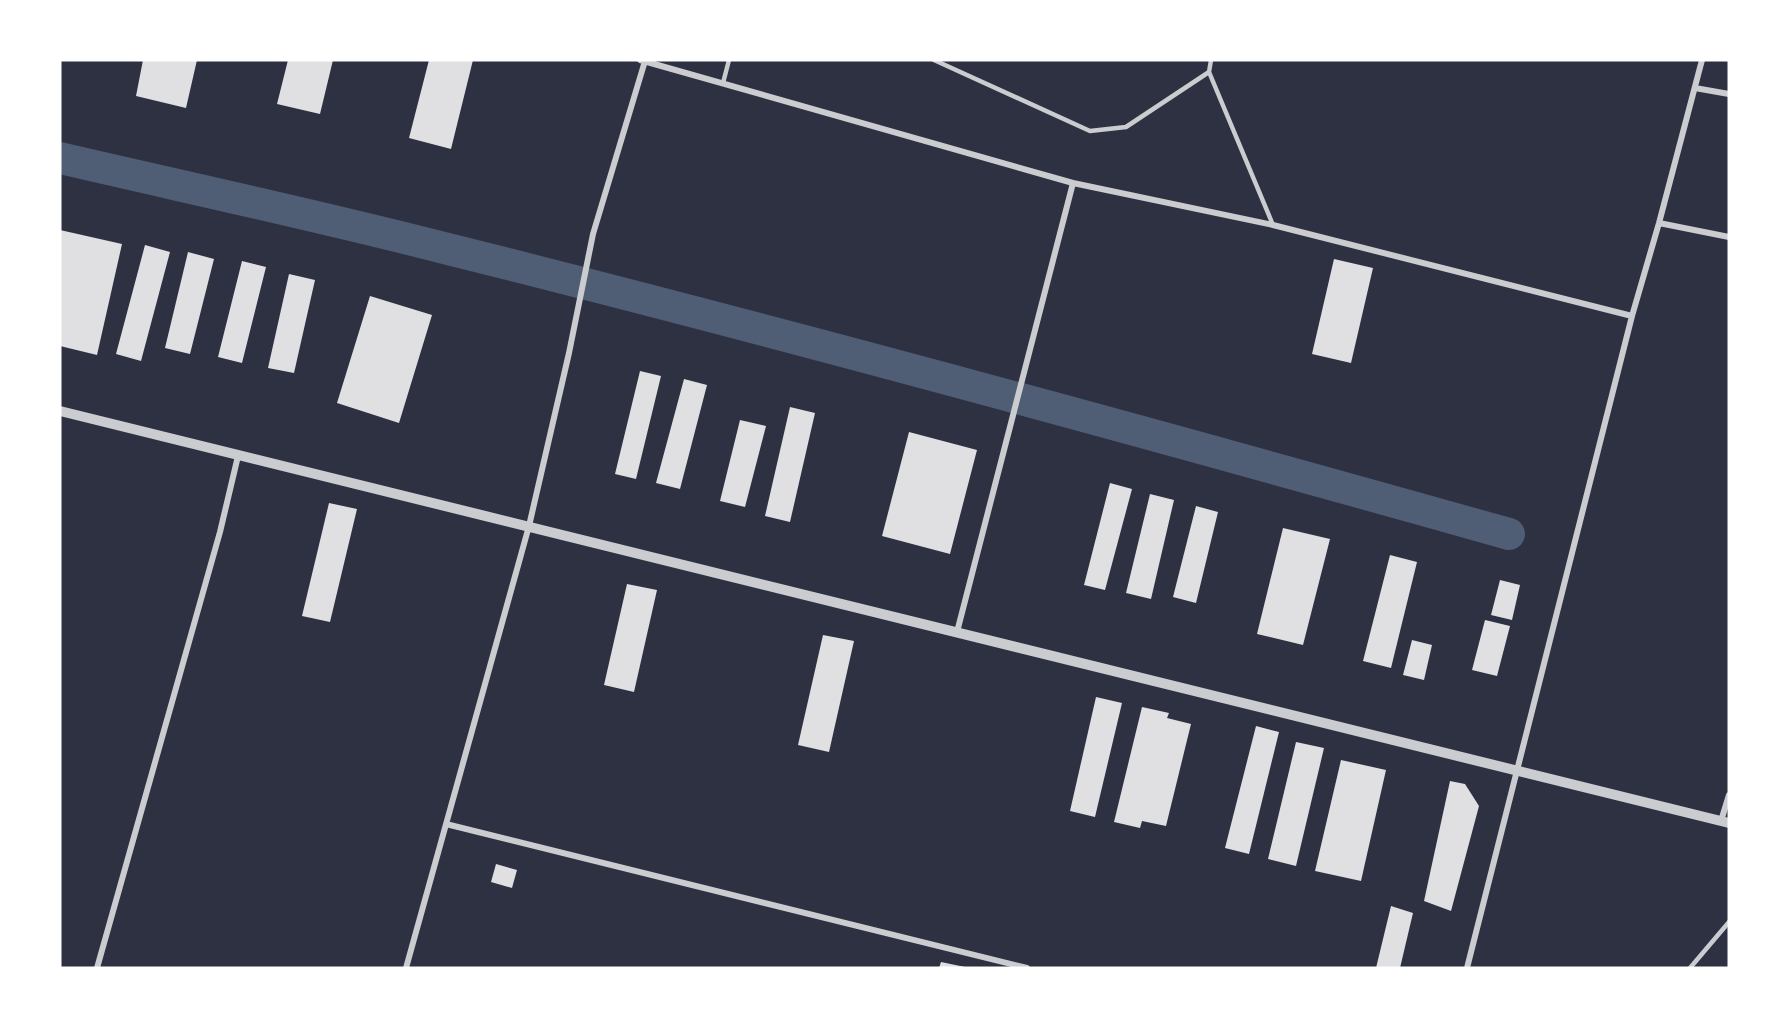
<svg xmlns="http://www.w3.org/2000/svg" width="1789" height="1028" viewBox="0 0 1789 1028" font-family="'Open Sans',sans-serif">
<rect width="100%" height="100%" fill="#2d3142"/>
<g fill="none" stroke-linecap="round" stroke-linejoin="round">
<path stroke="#4f5d75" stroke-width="32" d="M60,158C189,188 320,216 448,249C804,338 1157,435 1509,534"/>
</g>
<path fill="#e0e0e3" d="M143,60H197L186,108L136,96Z
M288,60H333L320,114L277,104Z
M429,60H473L451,149L409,138Z
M60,230L122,244L97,355L60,346Z
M145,245L170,252L141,361L116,354Z
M188,252L214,259L190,354L165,348Z
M1334,259L1373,268L1351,363L1312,354Z
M242,261L266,267L242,363L218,357Z
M289,274L315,280L294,373L268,368Z
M370,296L432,315L399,423L337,403Z
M640,371L661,376L636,479L615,474Z
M684,379L707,385L680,489L656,483Z
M790,407L815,413L790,522L765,516Z
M740,420L766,426L745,507L720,501Z
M909,432L977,450L950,554L882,536Z
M1110,483L1132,489L1105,590L1084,585Z
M1150,494L1174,500L1151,599L1126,593Z
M329,503L357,509L330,622L302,616Z
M1196,506L1218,512L1196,603L1173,597Z
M1283,528L1330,539L1303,645L1257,634Z
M1390,555L1417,562L1391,668L1363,661Z
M1500,580L1520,585L1512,620L1491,615Z
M627,584L657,590L634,692L604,685Z
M1485,620L1510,626L1497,676L1472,670Z
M823,635L854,641L829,752L798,745Z
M1412,640L1432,645L1424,680L1403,675Z
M1096,697L1122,703L1095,817L1070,811Z
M1142,707L1169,713L1167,718L1191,724L1166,826L1142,821L1140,828L1114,822Z
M1256,726L1279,732L1249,854L1225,848Z
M1296,742L1324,748L1296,866L1268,859Z
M1341,760L1386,770L1361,881L1315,871Z
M1450,781L1465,784L1479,806L1451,911L1424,901Z
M496,864L517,870L512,888L491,882Z
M1391,906L1413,913L1400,968H1376Z
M941,962L965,967V968H939Z"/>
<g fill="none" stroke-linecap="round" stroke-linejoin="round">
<path stroke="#caccd0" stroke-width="4.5" d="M934,60L1090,131L1126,127L1209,72
M1211,60L1209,72L1273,225
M723,83L729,60
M1690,968L1729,922"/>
<path stroke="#caccd0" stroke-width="6" d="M640,60L1073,183L1273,225L1632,316
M1695,88L1729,94
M1659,223L1729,237
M957,632L1073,183
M1721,821L1729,795
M446,824L1027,968
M97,968L220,532L238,456
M406,968L529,526L569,353L593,234L645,61
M1467,968L1632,316L1659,223L1702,60"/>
<path stroke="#caccd0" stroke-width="10" d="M60,411L1729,823"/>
</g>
<rect width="1789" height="1028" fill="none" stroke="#ffffff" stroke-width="123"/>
</svg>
